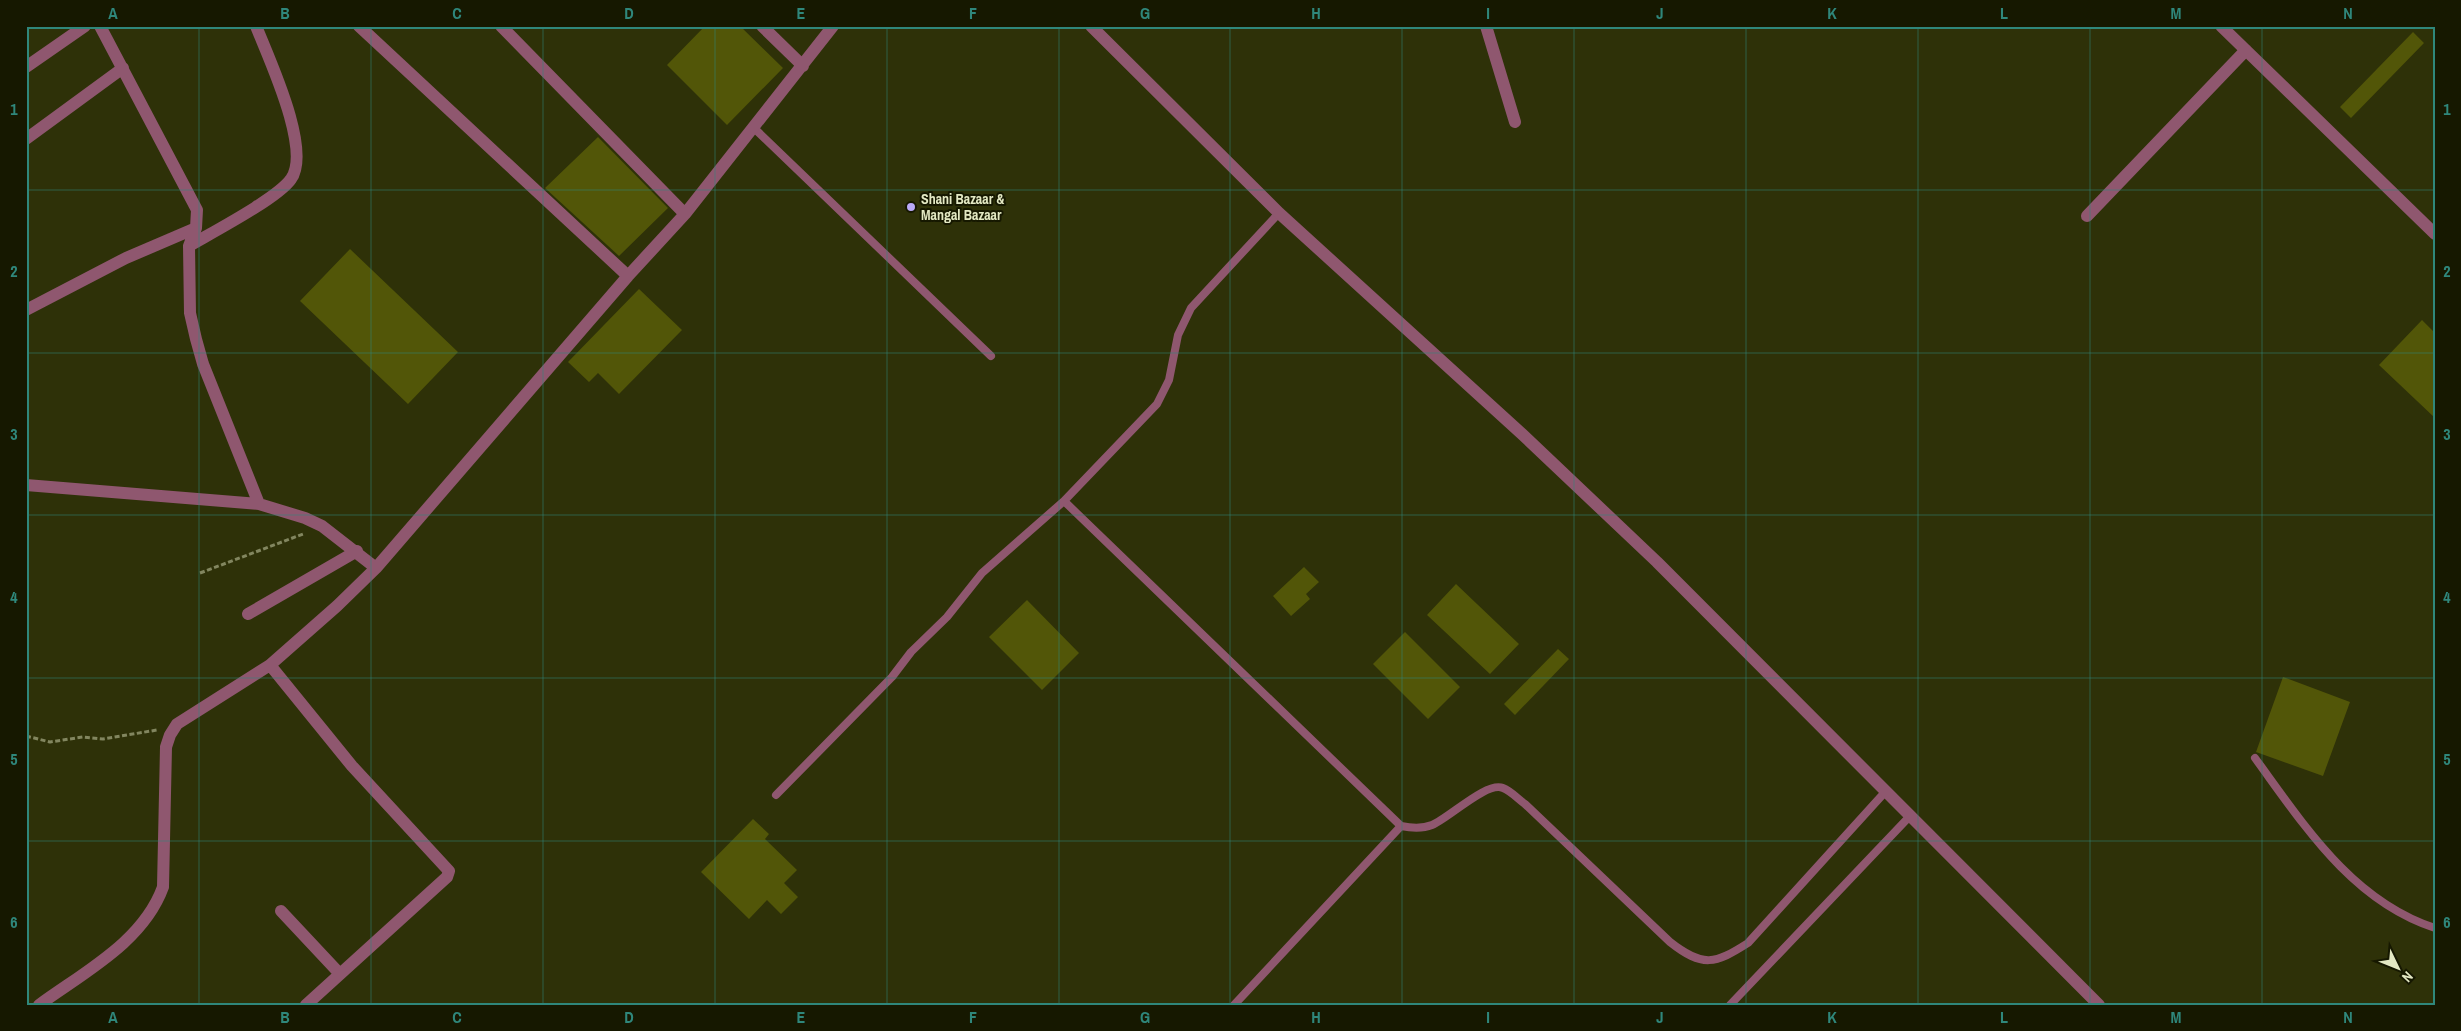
<svg xmlns="http://www.w3.org/2000/svg" width="2461" height="1031" viewBox="0 0 2461 1031" font-family="'Archivo Narrow',sans-serif">
<rect width="100%" height="100%" fill="#2e3108"/>
<path fill="#525608" d="M705,26H740L783,68L727,125L667,65Z
M2413,32L2424,43L2351,118L2340,107Z
M598,137L668,208L619,256L545,188Z
M350,249L458,352L408,404L300,301Z
M639,289L682,330L619,394L598,373L589,382L568,362Z
M2422,320L2435,333V418L2379,365Z
M1304,567L1319,582L1306,594L1310,599L1291,616L1273,596Z
M1456,584L1519,644L1490,674L1427,615Z
M1027,600L1079,653L1042,690L989,637Z
M1405,632L1460,687L1428,719L1373,664Z
M1558,649L1569,659L1515,715L1504,704Z
M2283,677L2350,702L2323,776L2256,752Z
M753,819L769,834L765,839L797,870L784,883L798,897L781,914L767,900L749,919L701,872Z"/>
<g fill="none" stroke-linecap="round" stroke-linejoin="round">
<path stroke="#82865f" stroke-width="3" stroke-dasharray="5 2.5" stroke-linecap="butt" d="M200,573L303,534
M26,736L50,742L83,737L103,739L157,730"/>
<path stroke="#8f576f" stroke-width="8" d="M754,128L991,356
M1064,501L1401,826C1411,828 1422,829 1432,825C1449,818 1487,781 1503,788C1511,791 1518,799 1525,804L1670,942C1703,968 1715,964 1748,943L1886,791
M2255,758C2304,825 2352,901 2435,928
M776,795L892,677L911,652L947,617L982,573L1064,501L1157,404L1169,380L1178,335L1191,308L1279,213
M1234,1005L1401,826
M1730,1005L1910,816"/>
<path stroke="#8f576f" stroke-width="12" d="M100,26L197,210L196,228L189,246L190,313L196,339L203,364L259,504
M359,26L628,276
M501,26L685,214
M762,26L803,66
M1091,26L1279,213L1522,434L1657,562L2099,1005
M1486,26L1515,122
M2221,26L2435,234
M26,67L85,26
M26,139L123,68
M2087,216L2246,50
M189,246C213,232 278,198 291,179C312,150 269,59 256,26
M26,310L126,258L196,228
M26,485L259,504L305,518L322,526L376,568
M248,614L357,551
M270,665L352,766L449,871L447,877L306,1005
M281,911L340,974
M39,1005C84,972 143,942 163,887L166,747L170,735L177,724L270,665L337,606L376,568L628,276L685,214L833,26"/>
</g>
<path fill="none" stroke="#2f877b" stroke-width="1" stroke-opacity="0.55" d="M199,26V1005M371,26V1005M543,26V1005M715,26V1005M887,26V1005M1059,26V1005M1230,26V1005M1402,26V1005M1574,26V1005M1746,26V1005M1918,26V1005M2090,26V1005M2262,26V1005M26,190H2435M26,353H2435M26,515H2435M26,678H2435M26,841H2435"/>
<circle fill="#baaaf6" stroke="#161800" stroke-width="2" cx="911" cy="207" r="5"/>
<g text-anchor="middle" dominant-baseline="central" stroke-width="4" stroke-linejoin="round" paint-order="stroke">
<g font-size="14" font-weight="bold" fill="#e3e8c3" stroke="#161800" text-anchor="start">
<text x="921" y="199">Shani Bazaar &amp;<tspan x="921" dy="16">Mangal Bazaar</tspan></text>
</g>
</g>
<rect width="2461" height="1031" fill="none" stroke="#161800" stroke-width="55"/>
<g transform="translate(2398 968) rotate(133)" stroke="#161800" stroke-width="4" paint-order="stroke">
<path d="M0-4L9 19L0 12L-9 19Z" fill="#e3e8c3"/>
<text y="-8" font-size="14" font-weight="bold" text-anchor="middle" fill="#e3e8c3">N</text>
</g>
<rect x="28" y="28" width="2406" height="976" fill="none" stroke="#2f877b" stroke-width="2"/>
<g font-size="16" text-anchor="middle" font-weight="bold" fill="#2f877b">
<text x="113" y="19">A</text>
<text x="285" y="19">B</text>
<text x="457" y="19">C</text>
<text x="629" y="19">D</text>
<text x="801" y="19">E</text>
<text x="973" y="19">F</text>
<text x="1145" y="19">G</text>
<text x="1316" y="19">H</text>
<text x="1488" y="19">I</text>
<text x="1660" y="19">J</text>
<text x="1832" y="19">K</text>
<text x="2004" y="19">L</text>
<text x="2176" y="19">M</text>
<text x="2348" y="19">N</text>
<text x="14" y="115">1</text>
<text x="2447" y="115">1</text>
<text x="14" y="277">2</text>
<text x="2447" y="277">2</text>
<text x="14" y="440">3</text>
<text x="2447" y="440">3</text>
<text x="14" y="603">4</text>
<text x="2447" y="603">4</text>
<text x="14" y="765">5</text>
<text x="2447" y="765">5</text>
<text x="14" y="928">6</text>
<text x="2447" y="928">6</text>
<text x="113" y="1023">A</text>
<text x="285" y="1023">B</text>
<text x="457" y="1023">C</text>
<text x="629" y="1023">D</text>
<text x="801" y="1023">E</text>
<text x="973" y="1023">F</text>
<text x="1145" y="1023">G</text>
<text x="1316" y="1023">H</text>
<text x="1488" y="1023">I</text>
<text x="1660" y="1023">J</text>
<text x="1832" y="1023">K</text>
<text x="2004" y="1023">L</text>
<text x="2176" y="1023">M</text>
<text x="2348" y="1023">N</text>
</g>
</svg>
